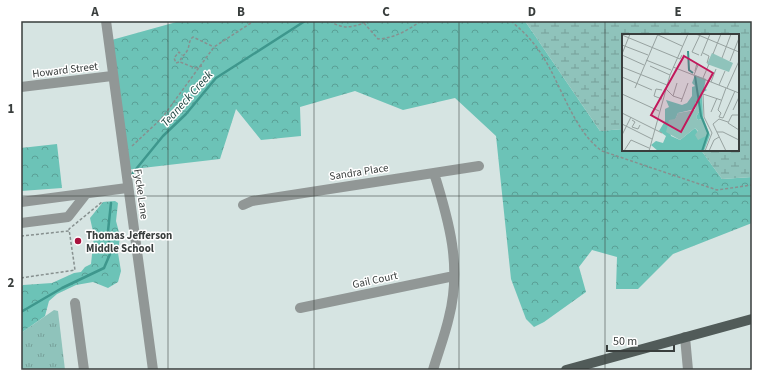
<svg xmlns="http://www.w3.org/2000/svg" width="773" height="391" viewBox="0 0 773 391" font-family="'Source Sans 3',sans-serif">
<defs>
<pattern id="grass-tufts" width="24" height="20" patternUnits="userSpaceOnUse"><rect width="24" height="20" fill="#8fc3bb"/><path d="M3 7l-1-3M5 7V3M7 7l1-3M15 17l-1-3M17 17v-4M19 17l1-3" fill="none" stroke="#76a099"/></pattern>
<pattern id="forest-crowns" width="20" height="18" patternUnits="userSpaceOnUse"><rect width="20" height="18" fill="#6cc3b7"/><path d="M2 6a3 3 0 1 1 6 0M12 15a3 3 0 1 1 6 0" fill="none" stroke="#5aa096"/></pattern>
<pattern id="wetland-marsh" width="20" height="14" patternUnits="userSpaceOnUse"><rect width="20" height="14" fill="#8fc3bb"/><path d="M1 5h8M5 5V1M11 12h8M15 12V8" fill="none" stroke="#76a099"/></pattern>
</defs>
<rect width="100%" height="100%" fill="#d6e4e2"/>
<path fill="url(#grass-tufts)" d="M54,310L58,311L65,370H21V333Z"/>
<path fill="url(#forest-crowns)" d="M180,21H525L600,131L623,129V150H701L722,179L752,177V223L673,254L638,289H616L617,257L592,250L579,267L586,292L544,322L534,327L526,319L511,279L496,136L455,98L403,110L355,91L300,107L301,136L261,140L236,109L220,159L125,170L108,41Z
M57,144L62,188L21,191V148Z
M115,201L118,203L116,221L120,236L118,253L121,271L118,282L108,288L93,282L76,285L57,294L49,301L45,316L21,333V288L23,285L52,283L74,273L81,272L85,267L91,264L94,236L90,218L103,202Z"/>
<path fill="url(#wetland-marsh)" d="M525,21H752V177L722,179L701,150H738V35H623V129L600,131Z"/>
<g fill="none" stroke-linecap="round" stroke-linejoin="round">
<path stroke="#3e978d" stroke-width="2.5" d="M132,174L163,136L186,114L216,78L305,21
M21,312L62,288L104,268L110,254L108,231L111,203"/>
<path stroke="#87908f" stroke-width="1.5" stroke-dasharray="3 2" stroke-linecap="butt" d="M330,21C342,29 350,28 364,23L363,21
M511,21C525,33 536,44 545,60C562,88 575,132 602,151L717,190L752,185
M364,23L378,39C395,38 408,30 421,21
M179,62L176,63L174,58L179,52L182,55
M202,66L195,68L180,62C181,56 184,56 187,51C190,46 188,41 193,37L214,47
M132,146L162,118L214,47L254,21
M21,236L69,231
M21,278L75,270L69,229L102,202"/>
<path stroke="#919796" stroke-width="10" d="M106,21L153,370
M21,87L112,76
M21,202L127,188
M243,205L252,201L479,166
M21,223L68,217L86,194
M75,303L84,370
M300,308L454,276
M685,337L688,370
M433,370C438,353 445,335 449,317C462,266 449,221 434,173"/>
<path stroke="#515b59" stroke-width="10" d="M566,370L752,319"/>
</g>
<path fill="none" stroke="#393e3d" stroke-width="1" stroke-opacity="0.55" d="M168,21V370M314,21V370M459,21V370M605,21V370M21,196H752"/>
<circle fill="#a9123e" stroke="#fff" stroke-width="1.5" cx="78" cy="241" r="4"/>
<g text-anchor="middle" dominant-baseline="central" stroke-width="3" stroke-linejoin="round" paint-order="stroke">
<g font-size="11" fill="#393e3d" stroke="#fff">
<text transform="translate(65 70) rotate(-7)">Howard Street</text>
<text transform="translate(359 172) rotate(-9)">Sandra Place</text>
<text transform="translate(141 194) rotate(82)">Fycke Lane</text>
<text transform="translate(375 280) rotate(-12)">Gail Court</text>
</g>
<g font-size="11" font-weight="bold" fill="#393e3d" stroke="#fff" text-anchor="start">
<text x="86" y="235">Thomas Jefferson<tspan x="86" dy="13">Middle School</tspan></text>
</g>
<g font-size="12" font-style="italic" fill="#224a45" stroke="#fff">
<text transform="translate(187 99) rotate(-48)">Teaneck Creek</text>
</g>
</g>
<g transform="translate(622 34)">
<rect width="117" height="117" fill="#d6e4e2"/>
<path d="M90,19L111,29L107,38L85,30Z" fill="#8fc3bb"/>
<path d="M73,41L84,45L82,54L85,56L80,59L81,83L88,101L82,117H36L29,111L34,107L41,109L44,102L37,97L43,87V75L47,73L44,66L60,71L65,69L70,62V53L73,52L70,49ZM73,68L78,76L74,83L76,86L80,85L76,106V98L73,94L58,106L49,102L48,98L56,79L73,75Z" fill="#6cc3b7" fill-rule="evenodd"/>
<path d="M75,67L78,76L74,83L76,86L80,85L86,101L76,106L73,101L76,97L73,94L58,106L44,98L47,86L53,85L56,79L73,76Z" fill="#8fc3bb"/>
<path fill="none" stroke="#3e978d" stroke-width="2" d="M66,17L67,36L71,39M73,42L79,82L86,99L80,117"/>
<path fill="none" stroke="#97a2a0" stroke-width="1" d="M74,0L117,18M0,1L58,25L60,21M36,1L60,12M0,11L26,21M81,19L87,22L85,29M0,20L8,0M91,20L99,0M0,21L22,31M77,21L70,18L78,1M79,22L88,0M100,24L109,0M24,26L49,36M108,27L117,4M28,32L48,41M0,33L45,51M51,33L117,59M72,41L76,31L75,29L73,37M0,43L30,56M81,44L87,30M89,48L94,35M97,51L103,37M13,54L36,0M104,54L96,76L99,79L97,83L101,84L113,57M105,54L117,27M44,55L51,62L60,65M40,56L34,55L32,62L40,65M0,60L37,77M51,62L55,49M59,68L66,49M111,76L117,63M89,78L95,64M0,79L40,99M117,81H110L106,89L117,96M10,86L13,88L10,93L16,95L18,91M0,90L30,105M95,98H101L117,106M90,99L82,83L81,60L99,66M0,101L9,83M2,117L9,106L27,114M27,117L48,41L66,0M83,117L90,99M87,117L92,106L97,103M104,117L91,90L97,85L106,88"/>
<path fill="#c2185b" fill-opacity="0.15" stroke="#c2185b" stroke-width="2" d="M62,22L91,39L59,98L29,81Z"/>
<rect width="117" height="117" fill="none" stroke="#393e3d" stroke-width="2"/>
</g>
<rect width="773" height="391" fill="none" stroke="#ffffff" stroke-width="44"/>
<path d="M607 345v6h67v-6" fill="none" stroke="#393e3d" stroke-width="2"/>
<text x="613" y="345" font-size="12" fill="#393e3d" stroke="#ffffff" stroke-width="3" paint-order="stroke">50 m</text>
<rect x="22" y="22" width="729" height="347" fill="none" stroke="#393e3d" stroke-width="1.5"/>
<g font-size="13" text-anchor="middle" font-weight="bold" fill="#393e3d">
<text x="95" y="16">A</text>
<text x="241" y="16">B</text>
<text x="386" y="16">C</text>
<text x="532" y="16">D</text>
<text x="678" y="16">E</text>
<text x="11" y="113">1</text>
<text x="11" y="287">2</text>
</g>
</svg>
